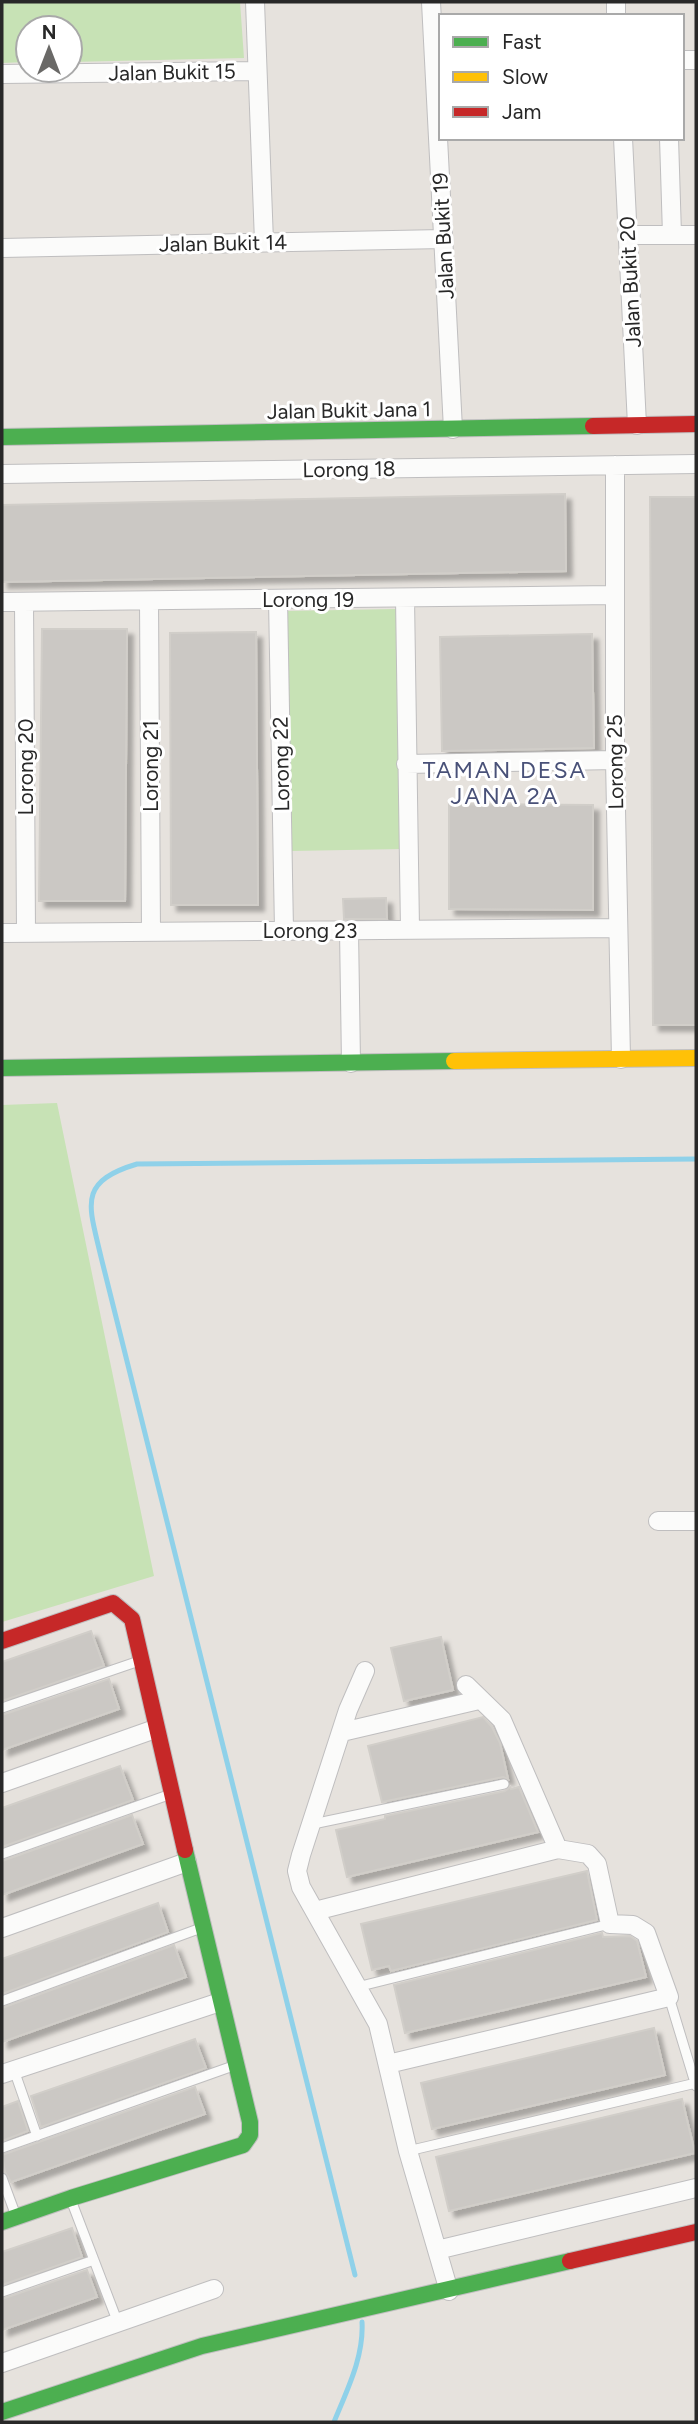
<svg xmlns="http://www.w3.org/2000/svg" width="698" height="2424" viewBox="0 0 698 2424" font-family="Figtree,sans-serif">
<defs>
<filter id="shadow"><feDropShadow dx="6" dy="6" stdDeviation="2" flood-color="#0004"/></filter>
</defs>
<rect width="100%" height="100%" fill="#e6e2dd"/>
<path fill="#c7e2b5" d="M2,2H240L244,58L70,62V28H28V62L2,63Z
M397,609L402,849L291,851L286,611Z
M57,1103L154,1576L2,1622V1105Z"/>
<g fill="none" stroke-linecap="round" stroke-linejoin="round">
<path stroke="#8fd1e9" stroke-width="5" d="M355,2275L101,1257C89,1205 77,1182 137,1164L696,1159
M334,2422C347,2390 364,2357 362,2322"/>
</g>
<path fill="#cbc8c4" stroke="#d1cec9" stroke-width="2" filter="url(#shadow)" d="M565,494L566,571L2,582V505Z
M650,497H696V1025H653Z
M42,629H127L125,901H39Z
M256,632L258,905H171L170,633Z
M592,634L594,748L442,751L440,637Z
M449,804L593,805V910L449,909Z
M386,898L387,919H344L343,899Z
M91,1631L104,1666L2,1701V1662Z
M441,1637L453,1690L404,1701L391,1648Z
M109,1679L119,1709L2,1750V1715Z
M483,1717L492,1727L500,1743L508,1779L503,1777L382,1802L368,1746Z
M120,1766L133,1800L2,1847V1808Z
M510,1787L511,1789L519,1787L538,1832L347,1877L336,1830L385,1819V1816L505,1791Z
M132,1815L143,1844L2,1895V1861Z
M587,1871L597,1920L391,1971L389,1966L372,1970L361,1924Z
M158,1903L168,1932L2,1994V1959Z
M602,1933L603,1937L630,1936L637,1941L646,1977L405,2033L394,1985Z
M174,1945L186,1977L2,2042V2008Z
M654,2028L665,2075L432,2129L421,2083Z
M195,2039L206,2068L41,2127L31,2096Z
M195,2087L205,2114L11,2182L5,2172L2,2155Z
M682,2099L695,2153L449,2211L436,2157Z
M18,2101L28,2131L2,2141V2107Z
M72,2228L82,2257L2,2285V2252Z
M87,2270L97,2297L2,2330V2299Z"/>
<g fill="none" stroke-linecap="round" stroke-linejoin="round">
<g stroke="#bfbebf" stroke-width="11">
<path id="lane" d="M2,1708L139,1661
M313,1824L504,1784
M2,1854L171,1794
M357,1987L610,1924
M669,1997L696,2086
M2,2001L201,1928
M14,2070L37,2136
M2,2148L233,2066
M408,2151L696,2083
M2,2178L16,2216
M71,2200L118,2323
M2,2292L94,2260"/>
</g>
<g stroke="#bfbebf" stroke-width="20">
<path id="street" d="M255,2L264,242
M431,2L453,429
M616,2V16
M682,60H696
M2,74L257,71
M623,138L637,425
M669,138L672,235
M628,235H696
M2,248L443,239
M615,465V760L621,1059
M2,474L696,464
M405,598L410,929
M278,599L284,930
M149,601L151,932
M2,602L614,595
M24,602L26,933
M406,764L615,760
M349,930L351,1063
M2,933L618,928
M658,1521H696
M365,1671L348,1710L301,1855L297,1871L301,1887L378,2024L408,2151L449,2291
M342,1732L479,1700
M2,1783L155,1729
M315,1911L558,1849
M2,1928L187,1862
M388,2064L669,1997L646,1933L633,1925L610,1924L597,1864L588,1854L558,1849L502,1720L466,1685
M2,2074L220,2002
M437,2250L696,2188
M2,2363L214,2289"/>
</g>
<g stroke="#bfbebf" stroke-width="18">
<path id="fast" d="M2,437L593,426
M2,1068L454,1061
M2,2222L71,2198L243,2145L250,2135V2122L185,1850
M2,2412L202,2346L570,2261"/>
</g>
<g stroke="#bfbebf" stroke-width="18">
<path id="slow" d="M454,1061L696,1058"/>
</g>
<g stroke="#bfbebf" stroke-width="18">
<path id="jam" d="M593,426L696,424
M2,1641L113,1603L132,1619L185,1850
M570,2261L696,2232"/>
</g>
<use href="#lane" stroke="#fbfbfa" stroke-width="9"/>
<use href="#street" stroke="#fbfbfa" stroke-width="18"/>
<use href="#fast" stroke="#4caf50" stroke-width="16"/>
<use href="#slow" stroke="#ffc107" stroke-width="16"/>
<use href="#jam" stroke="#c62828" stroke-width="16"/>
</g>
<g text-anchor="middle" dominant-baseline="central" stroke-width="6" stroke-linejoin="round" paint-order="stroke">
<g font-size="21" fill="#282828" stroke="#fff">
<text transform="translate(172 72) rotate(-1)">Jalan Bukit 15</text>
<text transform="translate(443 236) rotate(-93)">Jalan Bukit 19</text>
<text transform="translate(223 243) rotate(-1)">Jalan Bukit 14</text>
<text transform="translate(630 282) rotate(-93)">Jalan Bukit 20</text>
<text transform="translate(349 410) rotate(-1)">Jalan Bukit Jana 1</text>
<text transform="translate(349 469) rotate(-1)">Lorong 18</text>
<text x="308" y="599">Lorong 19</text>
<text transform="translate(615 762) rotate(-91)">Lorong 25</text>
<text transform="translate(281 764) rotate(-91)">Lorong 22</text>
<text transform="translate(150 766) rotate(-90)">Lorong 21</text>
<text transform="translate(25 767) rotate(-90)">Lorong 20</text>
<text x="310" y="930">Lorong 23</text>
</g>
<g font-size="23" letter-spacing="2" fill="#495178" stroke="#fff">
<text x="505" y="770">TAMAN DESA<tspan x="505" dy="26">JANA 2A</tspan></text>
</g>
</g>
<rect width="698" height="2424" fill="none" stroke="#282828" stroke-width="7"/>
<rect x="439" y="14" width="245" height="126" fill="#ffffff" stroke="#a9a9a9" stroke-width="2"/>
<rect x="453" y="37" width="35" height="10" fill="#4caf50" stroke="#a9a9a9" stroke-width="2"/>
<text x="502" y="49" font-size="21" fill="#282828">Fast</text>
<rect x="453" y="72" width="35" height="10" fill="#ffc107" stroke="#a9a9a9" stroke-width="2"/>
<text x="502" y="84" font-size="21" fill="#282828">Slow</text>
<rect x="453" y="107" width="35" height="10" fill="#c62828" stroke="#a9a9a9" stroke-width="2"/>
<text x="502" y="119" font-size="21" fill="#282828">Jam</text>
<g transform="translate(49 49)"><circle r="33" fill="#ffffff" stroke="#a9a9a9" stroke-width="2"/>
<path d="M0-5L12 26L0 18L-12 26Z" fill="#6a6967"/>
<text y="-10" font-size="19" font-weight="bold" text-anchor="middle" fill="#282828">N</text>
</g>
</svg>
